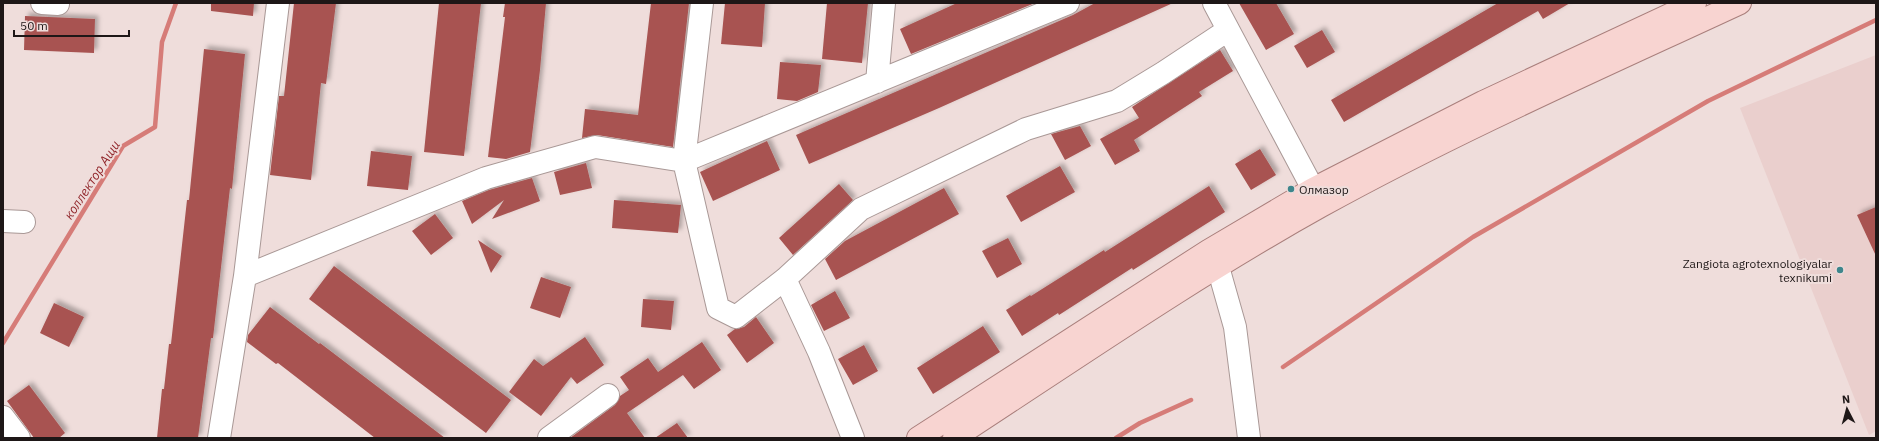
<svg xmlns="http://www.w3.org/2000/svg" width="1879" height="441" viewBox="0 0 1879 441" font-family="'IBM Plex Sans',sans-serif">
<defs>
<filter id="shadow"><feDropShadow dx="3.5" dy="-3.5" stdDeviation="2" flood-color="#0004"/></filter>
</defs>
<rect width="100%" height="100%" fill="#efdddb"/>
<path fill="#eacfcd" d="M1876,55V431L1869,435L1740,108Z"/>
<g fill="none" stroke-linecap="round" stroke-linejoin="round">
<path stroke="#d67c78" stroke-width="4.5" d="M3,343L123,146L155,127L162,42L176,3
M1283,367L1473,237L1708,101L1876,20
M1116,438L1140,423L1191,400"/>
</g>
<path fill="#a85351" filter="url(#shadow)" d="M211,3H254L253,16L211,11Z
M294,3H336L326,84L321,83L311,180L270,175L279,96H284Z
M439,3H481L464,156L424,152Z
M505,3H546L540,70L530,152L506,159L488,157L505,17H503Z
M651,3H689L673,147L597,135L582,138L585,109L638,115Z
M725,3H765L762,47L721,44Z
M827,3H868L862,63L822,59Z
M957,3H1035L911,54L900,29Z
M1095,3H1173L939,108L809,164L796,135L1073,15Z
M1239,3H1276L1294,34L1266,50Z
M1498,3H1570L1543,19L1538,11L1344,122L1331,100Z
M25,16L95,19L94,53L24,50Z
M1322,30L1335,52L1307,68L1294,46Z
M204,49L245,54L232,189L230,188L213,338H211L198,438H157L162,389H164L169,344H171L187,200H189Z
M1220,50L1233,71L1199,92L1202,96L1134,140L1140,151L1115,165L1100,139L1139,118L1132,107Z
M780,62L821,65L818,92L797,101L777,99Z
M1080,126L1091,146L1065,160L1051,134Z
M767,141L780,170L713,201L700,172Z
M1260,149L1276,175L1251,190L1235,164Z
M371,151L412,156L408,190L367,186Z
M586,163L592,188L560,195L554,172Z
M1060,166L1075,192L1021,222L1006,196Z
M532,178L540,201L492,219L504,200L472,224L462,201L489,190Z
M839,184L853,200L793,255L779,238Z
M1209,186L1225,212L1133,270L1132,268L1059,315L1058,313L1022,336L1006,310L1030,295L1031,296L1104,250L1105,252Z
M944,188L959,214L836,280L825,259L845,241Z
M614,200L681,205L678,233L612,228Z
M1876,207V256L1857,215Z
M435,214L453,238L431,255L412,231Z
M1008,238L1022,264L997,278L982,251Z
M478,240L502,256L491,273Z
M334,266L511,400L486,433L309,299Z
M541,277L571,287L560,318L530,308Z
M835,291L850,318L824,331L811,305Z
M643,299L674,301L671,330L641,327Z
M54,303L84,317L69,347L40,333Z
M270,307L319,344L320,343L445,438H375L278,363L276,364L247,342L248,335Z
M756,317L774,343L747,363L727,335L735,329L744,327Z
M983,326L1000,352L933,394L917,368Z
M585,337L604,365L577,384L571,377L541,416L509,392L534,359L543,366Z
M702,342L721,370L694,389L683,375L627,413L645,438H570L615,405L620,396L629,390L620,377L648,358L658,372Z
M864,345L878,371L853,385L838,359Z
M29,385L65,433L59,438H34L7,401Z
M677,423L688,438H655Z"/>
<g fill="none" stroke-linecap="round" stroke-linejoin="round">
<g stroke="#a99896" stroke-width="24">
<path id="minor" d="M42,3L58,4
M702,3L684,161L718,308L736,317L785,279L861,209L1026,129L1117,101L1163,73L1228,30
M1214,3L1313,189
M877,82L884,3
M3,221L24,222
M1218,267L1235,327L1249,438
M245,276L486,178L595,147L684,161L1068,3
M785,279L819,352L853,438
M3,417L19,438
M219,438L245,276L278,3
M549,438L608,395"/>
</g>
<g stroke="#a97f7c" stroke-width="24">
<path id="major" d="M918,438L1208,251L1313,189L1483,102L1695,3
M954,438C1075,359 1195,276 1321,206C1457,131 1600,68 1740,3"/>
</g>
<use href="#minor" stroke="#fff" stroke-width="22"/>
<use href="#major" stroke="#f8d4d1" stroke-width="22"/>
</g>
<g fill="#3e868c" stroke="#efdddb" stroke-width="1.5">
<circle cx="1291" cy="189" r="4"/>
<circle cx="1840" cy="270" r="4"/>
</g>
<g text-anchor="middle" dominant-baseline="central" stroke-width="4" stroke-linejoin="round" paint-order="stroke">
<g font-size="12" fill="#1e1717" stroke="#efdddb" text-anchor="start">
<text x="1299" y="189">Олмазор</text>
<text x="1832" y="263" text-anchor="end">Zangiota agrotexnologiyalar<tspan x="1832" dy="14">texnikumi</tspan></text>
</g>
<g font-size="13" font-style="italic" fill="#902429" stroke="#efdddb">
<text transform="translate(92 180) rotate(-57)">коллектор Ащи</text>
</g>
</g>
<rect width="1879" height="441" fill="none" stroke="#1e1717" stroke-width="8"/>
<g transform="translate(1847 409) rotate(354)" stroke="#efdddb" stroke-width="3" paint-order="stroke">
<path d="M0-3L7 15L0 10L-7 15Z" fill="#1e1717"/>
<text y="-6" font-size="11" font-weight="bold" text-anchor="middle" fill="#1e1717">N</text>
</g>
<path d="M14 30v6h115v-6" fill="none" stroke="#1e1717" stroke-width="2"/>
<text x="20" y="30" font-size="12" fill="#1e1717" stroke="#efdddb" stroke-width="3" paint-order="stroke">50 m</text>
</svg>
